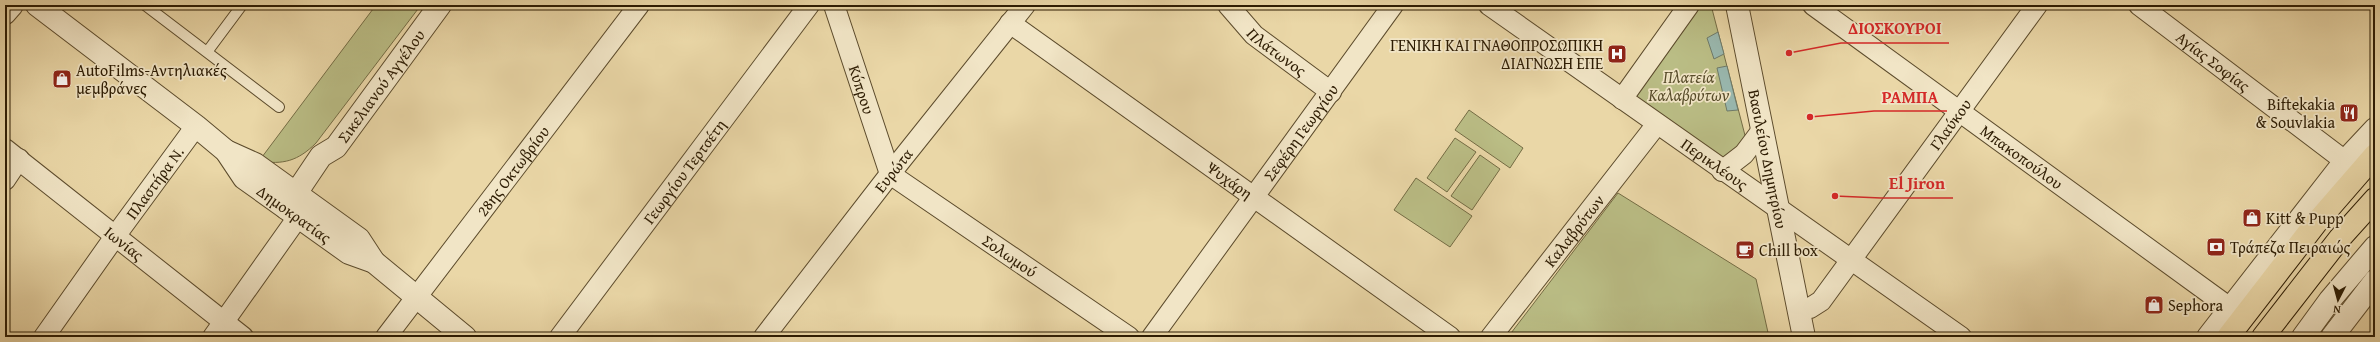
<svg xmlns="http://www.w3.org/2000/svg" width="2380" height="342" viewBox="0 0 2380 342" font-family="'Gentium Book Plus',serif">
<rect width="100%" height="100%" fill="#ead7a7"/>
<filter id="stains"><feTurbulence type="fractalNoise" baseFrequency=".005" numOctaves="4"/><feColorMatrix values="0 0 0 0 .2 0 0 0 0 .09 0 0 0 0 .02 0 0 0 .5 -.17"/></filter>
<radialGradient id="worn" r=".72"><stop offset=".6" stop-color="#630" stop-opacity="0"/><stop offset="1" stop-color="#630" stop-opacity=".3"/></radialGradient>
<path fill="#babd85" stroke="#746c44" d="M376,5H421L316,143C298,161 283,165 259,161Z
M1697,5H1711L1747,143L1724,162L1630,96Z
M1469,110L1523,148L1510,168L1455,130Z
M1455,138L1476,152L1447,192L1427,178Z
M1480,155L1500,169L1472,210L1451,196Z
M1416,178L1472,216L1450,247L1394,210Z
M1618,193L1756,279L1769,337H1508Z"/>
<path fill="#99b8af" stroke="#6e7a6a" d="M1718,32L1724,54L1714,59L1707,38Z
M1727,66L1738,110L1727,111L1717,68Z"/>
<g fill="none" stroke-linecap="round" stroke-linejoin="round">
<g stroke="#5c4b2c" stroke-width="12">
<path id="service" d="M145,5L279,107
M207,52L242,5"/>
</g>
<g stroke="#5c4b2c" stroke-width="22">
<g id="minor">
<path id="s1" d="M834,5L890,174"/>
<path id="s2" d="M1228,5L1254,35L1331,92"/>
<path id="s3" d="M1489,5L1961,337"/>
<path id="s4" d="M1813,5L2230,308"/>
<path id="s5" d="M2139,5L2345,161"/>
<path id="s6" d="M1010,23L1450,337"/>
<path d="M1622,99L1689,5"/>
<path id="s7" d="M5,149L243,337"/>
<path d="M1722,171L1744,154L1762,130"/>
<path id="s8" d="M890,174L1129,337"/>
<path d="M5,180L19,159"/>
<path id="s9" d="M1798,309L1810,308L1821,301L2037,5"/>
<path id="s10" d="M44,337L116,235L196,126"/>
<path d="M213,337L298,217"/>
<path id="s11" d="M386,337L639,5"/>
<path id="s12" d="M560,337L809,5"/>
<path id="s13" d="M764,337L890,174L1025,5"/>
<path id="s14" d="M1152,337L1393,5"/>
<path id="s15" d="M1491,337L1657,124"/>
</g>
</g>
<g stroke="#5c4b2c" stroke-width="24">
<g id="tertiary">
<path id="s16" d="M37,5L196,126L226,151L244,178L349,253L374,262L465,337"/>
<path id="s17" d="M1737,5L1804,337"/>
<path d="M5,13L12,5"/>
<path d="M226,151L255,164L359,239L374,262"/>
<path id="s18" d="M286,208L321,156L336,147L440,5"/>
<path d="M2208,337L2345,161L2375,129"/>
<path d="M2303,337L2330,300L2375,247"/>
<path d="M2332,337L2375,281"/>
</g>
</g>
<g stroke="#2d1c03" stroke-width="24">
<path id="primary" d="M2228,337L2316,223L2375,155
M2263,337L2340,238L2375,199"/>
</g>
<use href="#service" stroke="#f1e5c6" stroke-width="10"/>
<use href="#minor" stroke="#f1e5c6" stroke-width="20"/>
<use href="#tertiary" stroke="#f1e5c6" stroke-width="22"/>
<use href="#primary" stroke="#ead7a7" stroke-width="22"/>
</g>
<defs>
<g id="hospital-square" transform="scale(1)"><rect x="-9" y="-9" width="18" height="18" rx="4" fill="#8f2418" stroke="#f1e5c6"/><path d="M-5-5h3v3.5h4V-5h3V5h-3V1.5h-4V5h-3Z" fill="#fff"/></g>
<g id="shop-square" transform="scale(1)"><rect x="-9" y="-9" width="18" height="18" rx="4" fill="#8f2418" stroke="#f1e5c6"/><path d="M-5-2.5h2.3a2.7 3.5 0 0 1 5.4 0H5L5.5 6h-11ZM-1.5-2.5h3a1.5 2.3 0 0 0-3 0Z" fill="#fff"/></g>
<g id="restaurant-square" transform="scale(1)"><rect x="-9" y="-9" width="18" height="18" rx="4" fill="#8f2418" stroke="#f1e5c6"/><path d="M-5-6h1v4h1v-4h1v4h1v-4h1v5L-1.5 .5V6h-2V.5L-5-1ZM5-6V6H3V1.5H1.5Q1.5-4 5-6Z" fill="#fff"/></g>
<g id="bank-square" transform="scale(1)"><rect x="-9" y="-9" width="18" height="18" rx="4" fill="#8f2418" stroke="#f1e5c6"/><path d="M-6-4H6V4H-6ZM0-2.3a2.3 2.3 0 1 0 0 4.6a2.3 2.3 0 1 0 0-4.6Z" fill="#fff"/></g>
<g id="cafe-square" transform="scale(1)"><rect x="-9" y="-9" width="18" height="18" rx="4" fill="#8f2418" stroke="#f1e5c6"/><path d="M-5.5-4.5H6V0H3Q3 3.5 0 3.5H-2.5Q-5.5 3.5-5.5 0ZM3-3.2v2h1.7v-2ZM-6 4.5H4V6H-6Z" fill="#fff"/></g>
</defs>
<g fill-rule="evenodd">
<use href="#hospital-square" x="1617" y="54"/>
<use href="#shop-square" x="62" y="79"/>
<use href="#restaurant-square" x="2349" y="113"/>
<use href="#shop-square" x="2252" y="218"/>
<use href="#bank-square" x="2216" y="247"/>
<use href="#cafe-square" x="1745" y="250"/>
<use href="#shop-square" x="2154" y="305"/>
</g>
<g text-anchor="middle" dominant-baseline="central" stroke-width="3.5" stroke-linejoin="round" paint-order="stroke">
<g font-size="16" fill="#2d1c03" stroke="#f1e5c6" text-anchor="start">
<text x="1603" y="45" text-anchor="end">ΓΕΝΙΚΗ ΚΑΙ ΓΝΑΘΟΠΡΟΣΩΠΙΚΗ<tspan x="1603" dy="18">ΔΙΑΓΝΩΣΗ ΕΠΕ</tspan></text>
<text x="76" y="70">AutoFilms-Αντηλιακές<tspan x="76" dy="18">μεμβράνες</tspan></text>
<text x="2335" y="104" text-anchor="end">Biftekakia<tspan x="2335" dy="18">&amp; Souvlakia</tspan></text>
<text x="2266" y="218">Kitt &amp; Pupp</text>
<text x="2230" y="247">Τράπεζα Πειραιώς</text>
<text x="1759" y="250">Chill box</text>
<text x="2168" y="305">Sephora</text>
</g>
<g font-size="16" fill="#2d1c03" stroke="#f1e5c6">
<text stroke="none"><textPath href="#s2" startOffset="68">Πλάτωνος</textPath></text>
<text stroke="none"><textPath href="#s5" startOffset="93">Αγίας Σοφίας</textPath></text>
<text stroke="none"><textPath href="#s18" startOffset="156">Σικελιανού Αγγέλου</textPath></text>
<text stroke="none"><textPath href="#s1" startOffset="89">Κύπρου</textPath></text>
<text stroke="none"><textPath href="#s9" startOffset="244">Γλαύκου</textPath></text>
<text stroke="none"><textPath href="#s14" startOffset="253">Σεφέρη Γεωργίου</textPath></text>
<text stroke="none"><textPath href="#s4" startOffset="258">Μπακοπούλου</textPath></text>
<text stroke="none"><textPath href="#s17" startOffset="157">Βασιλείου Δημητρίου</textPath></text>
<text stroke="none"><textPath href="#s3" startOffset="276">Περικλέους</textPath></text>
<text stroke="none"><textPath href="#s13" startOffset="211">Ευρώτα</textPath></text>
<text stroke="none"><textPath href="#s11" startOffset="209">28ης Οκτωβρίου</textPath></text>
<text stroke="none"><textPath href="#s12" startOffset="207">Γεωργίου Τερτσέτη</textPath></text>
<text stroke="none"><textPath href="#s6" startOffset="270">Ψυχάρη</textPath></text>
<text stroke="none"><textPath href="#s10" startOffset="190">Πλαστήρα Ν.</textPath></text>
<text stroke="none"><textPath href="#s16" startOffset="333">Δημοκρατίας</textPath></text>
<text stroke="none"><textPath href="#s15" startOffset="135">Καλαβρύτων</textPath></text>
<text stroke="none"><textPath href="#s7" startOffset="152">Ιωνίας</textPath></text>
<text stroke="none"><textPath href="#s8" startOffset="145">Σολωμού</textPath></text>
</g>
<g font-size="16" font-style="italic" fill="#574c2a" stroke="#f1e5c6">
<text x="1689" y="77">Πλατεία<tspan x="1689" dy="18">Καλαβρύτων</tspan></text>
</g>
</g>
<path fill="none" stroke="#d62828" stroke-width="1.5" d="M1789 53L1841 43H1949M1810 117L1874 111H1947M1835 196L1881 198H1953"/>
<g fill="#d62828" stroke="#f1e5c6" stroke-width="1.5">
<circle cx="1789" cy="53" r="4"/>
<circle cx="1810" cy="117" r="4"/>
<circle cx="1835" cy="196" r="4"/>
</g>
<g font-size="17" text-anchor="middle" font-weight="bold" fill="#d62828" stroke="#f1e5c6" stroke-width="3.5" stroke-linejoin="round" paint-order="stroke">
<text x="1895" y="34">ΔΙΟΣΚΟΥΡΟΙ</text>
<text x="1910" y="103">ΡΑΜΠΑ</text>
<text x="1917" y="189">El Jiron</text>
</g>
<rect width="2380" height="342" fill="none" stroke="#ead7a7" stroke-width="20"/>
<rect x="6" y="6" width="2368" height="330" fill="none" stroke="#2d1c03" stroke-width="2"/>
<rect x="10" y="10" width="2360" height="322" fill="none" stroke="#2d1c03"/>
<g transform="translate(2338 300) rotate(186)" stroke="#f1e5c6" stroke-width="3" paint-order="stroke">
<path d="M0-3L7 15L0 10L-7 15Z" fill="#2d1c03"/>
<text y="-6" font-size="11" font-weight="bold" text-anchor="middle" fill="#2d1c03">N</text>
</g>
<rect width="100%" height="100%" filter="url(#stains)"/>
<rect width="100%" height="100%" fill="url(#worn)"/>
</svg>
